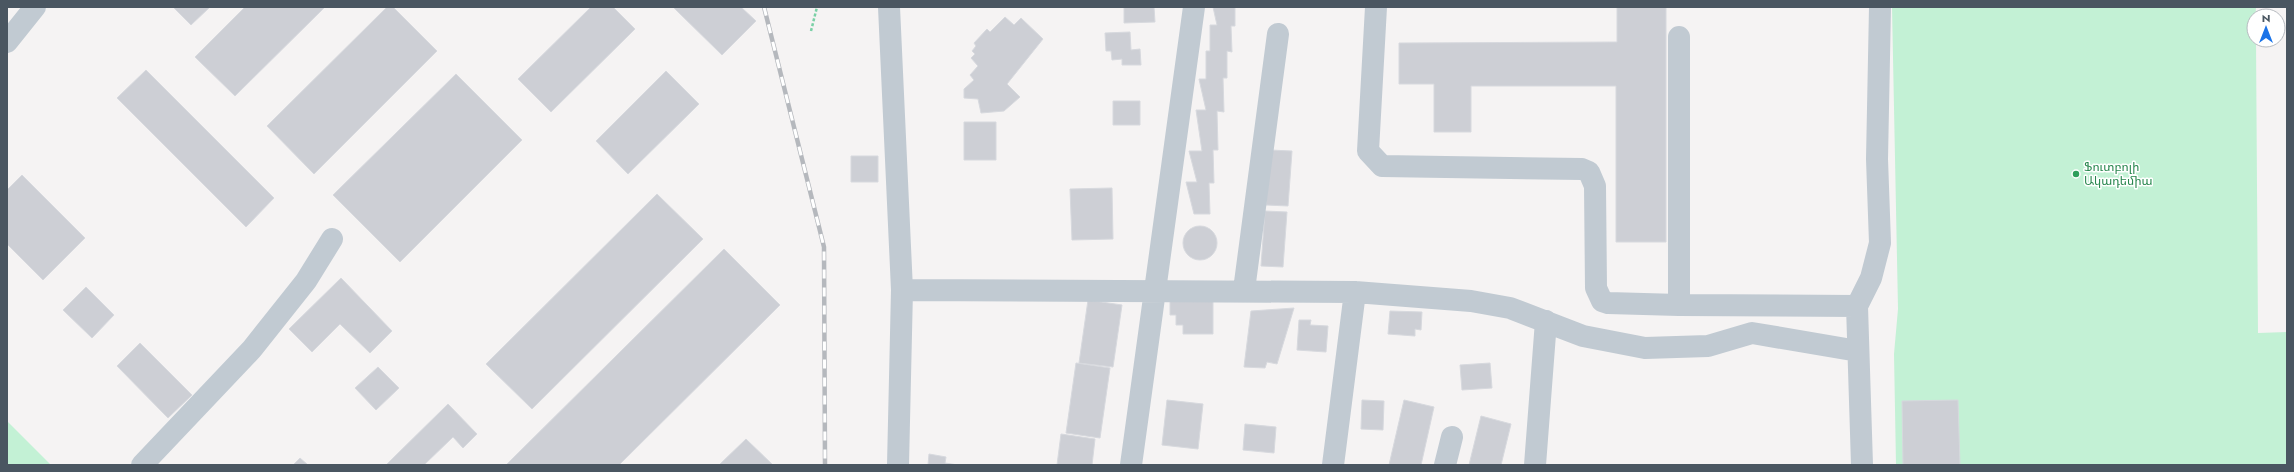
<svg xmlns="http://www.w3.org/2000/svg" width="2294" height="472" viewBox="0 0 2294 472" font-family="Jost,'Noto Sans Armenian',sans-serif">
<rect width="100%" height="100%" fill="#f5f3f3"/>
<path fill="#c3f1d5" d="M1892,7H2256L2254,40H2256L2258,333L2287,332V465H1896L1894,354L1898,309Z
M7,421L51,465H7Z"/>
<path fill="#cdcfd5" stroke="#d7d9de" d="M173,7H210L191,25Z
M245,7H325L235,96L195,57Z
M387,7H393L437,51L314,174L267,126Z
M591,7H613L635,29L551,112L518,79Z
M673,7H741L756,21L722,55Z
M1124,7H1154L1155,22L1124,23Z
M1213,7H1235V26H1231L1232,52L1227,51V78H1223L1224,112L1217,111L1218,150H1213L1214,183H1209L1210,214H1194L1186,182H1197L1189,151H1202L1196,110H1206L1199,79H1206V51H1210V25H1217Z
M1617,7H1666V242H1616V86H1471V132H1434V84H1399V43L1617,42Z
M1005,17L1014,25L1021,18L1043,39L1007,84L1020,97L1004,111L981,113L978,99L964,98V89L974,80L970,75L978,66L971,58L975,54L972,51L976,46L974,43L987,29L990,32Z
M1130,32L1131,50L1140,49L1141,65H1122V59L1112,60L1111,51H1106L1105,33Z
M146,70L274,198L246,227L117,98Z
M666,71L699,104L628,174L596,141Z
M456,74L522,140L400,262L333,195Z
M1113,101H1140V125H1113Z
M964,122H996V160H964Z
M1270,150L1292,151L1288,206L1266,205Z
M851,156H878V182H851Z
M22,175L85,238L43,280L7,244V190Z
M1112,188L1113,239L1072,240L1070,189Z
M657,194L703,239L532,409L486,364Z
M1265,211L1287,212L1283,267L1261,266Z
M1183 243a17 17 0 1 1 34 0a17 17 0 1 1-34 0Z
M724,249L780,305L619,465H506Z
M341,278L392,331L370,353L340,324L312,352L289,329Z
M86,287L114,315L92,338L63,310Z
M1170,297L1213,300V334H1183V325H1176V315H1170Z
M1088,300L1122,305L1113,367L1079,363Z
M1294,308L1277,364L1267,362L1265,368L1244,367L1251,311Z
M1390,311L1422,312L1421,330L1415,329V336L1388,334Z
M1299,320H1311L1310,325L1328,326L1326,352L1297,350Z
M140,343L192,395L168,418L117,366Z
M1076,363L1110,368L1100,438L1066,433Z
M1490,363L1492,388L1462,390L1460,365Z
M378,367L399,388L376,410L355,388Z
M1167,400L1203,404L1198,449L1162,445Z
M1362,400L1384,401L1383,430L1361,429Z
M1404,400L1434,407L1421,465H1389Z
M1958,400L1960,465H1903L1902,401Z
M448,404L477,434L463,448L453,437L424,465H386Z
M1481,416L1511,424L1501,465H1469Z
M1245,424L1276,427L1274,453L1243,450Z
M1061,434L1095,439L1092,465H1057Z
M746,439L773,465H719Z
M929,454L946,457L945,463L958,465H928Z
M300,458L308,465H293Z"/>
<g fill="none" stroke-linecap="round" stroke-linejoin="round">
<path stroke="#7ad0a6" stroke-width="2.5" stroke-dasharray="3 2" stroke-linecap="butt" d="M811,31L817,7"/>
<path stroke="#c1cad2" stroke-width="22" d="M889,7L902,290L898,465
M1376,7L1368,151L1382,166L1582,169L1589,172L1595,186L1596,288L1602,301L1608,303L1679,305
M1679,37V305L1857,306
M7,42L35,7
M902,290L1355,292L1471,301L1510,308L1583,336L1645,348L1708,346L1752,333L1858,351
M1244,290L1278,34
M142,465L252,349L306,281L332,239
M1131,465L1194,7
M1333,465L1355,292
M1445,465L1452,437
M1535,465L1546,321
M1862,465L1857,306L1871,278L1880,243L1877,159L1880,7"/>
<g stroke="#b5b8bd" stroke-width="4.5">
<path id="rail" d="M764,7L824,247L825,465"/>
</g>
<use href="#rail" stroke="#fff" stroke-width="3" stroke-dasharray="9" stroke-linecap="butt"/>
</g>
<circle fill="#2e9e5b" stroke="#fff" stroke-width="1.5" cx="2076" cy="174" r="4"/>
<g text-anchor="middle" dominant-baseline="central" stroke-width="3" stroke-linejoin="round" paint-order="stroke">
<g font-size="12" fill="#27864d" stroke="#fff" text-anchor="start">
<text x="2084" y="167">Ֆուտբոլի<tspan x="2084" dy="14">Ակադեմիա</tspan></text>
</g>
</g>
<rect width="2294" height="472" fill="none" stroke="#4a5661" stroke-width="16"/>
<g transform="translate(2266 28)"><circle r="19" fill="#ffffff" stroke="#b7bbc0"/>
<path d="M0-3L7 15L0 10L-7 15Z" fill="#1a73e8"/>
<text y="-6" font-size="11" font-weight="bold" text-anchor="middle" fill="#4a5661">N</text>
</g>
</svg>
